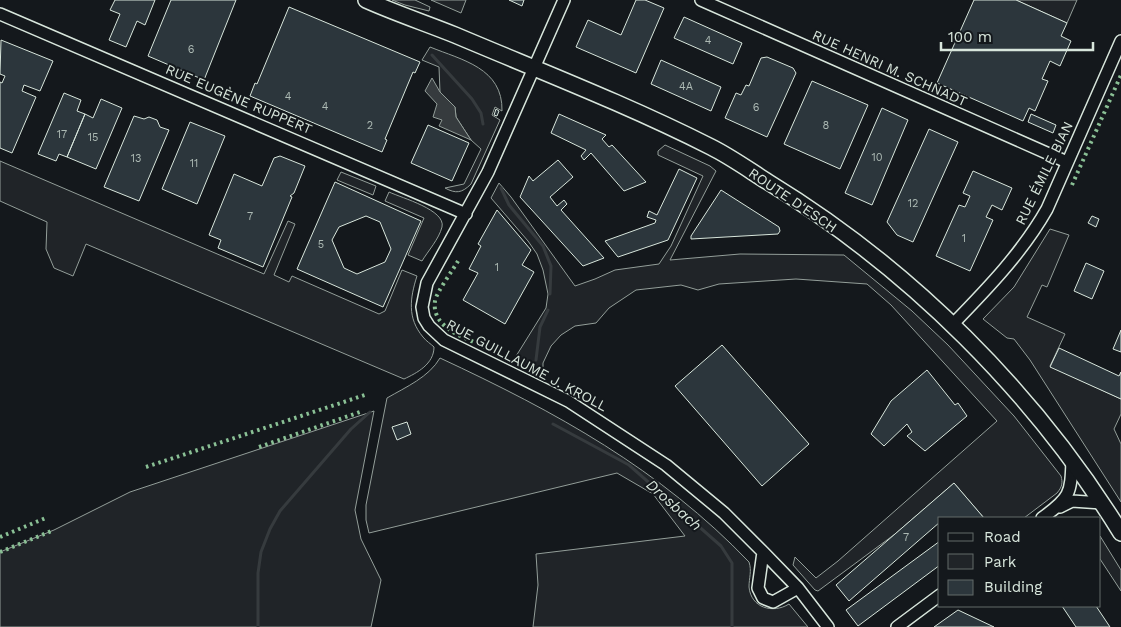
<svg xmlns="http://www.w3.org/2000/svg" width="1121" height="627" viewBox="0 0 1121 627" font-family="'Work Sans',sans-serif">
<rect width="100%" height="100%" fill="#14181c"/>
<path fill="#202428" stroke="#939e99" d="M392,0H415L430,7L429,11L405,5Z
M431,0H466L461,13Z
M1016,0H1077L1067,23Z
M430,47C462,60 503,68 502,111L495,107L492,115L500,120L471,184C462,193 456,194 445,188L464,184L481,149L471,140L456,117L455,107L440,92L439,67L422,60Z
M665,145L710,166L716,171L670,260L740,254L844,255L912,311L948,345L1014,416L1061,476C1063,483 1062,487 1057,493L1024,518H984L954,483L895,534L818,591L815,590L793,565L795,557L816,578L838,561L997,421L891,305L867,284L796,279L719,284L698,290L681,285L636,290L609,308L596,323L575,326L561,335L551,346L543,363V375L513,361L546,308L548,294L543,270L537,254L528,241L491,198L499,183L511,197L575,286L595,279L615,270L659,264L671,246L703,176L658,155V151Z
M0,161L264,274L288,221L295,224L274,275L289,282L292,276L379,314L385,311L402,270L417,276C410,298 407,318 423,337C426,341 431,344 434,347C434,364 417,373 404,379L86,244L73,276L54,268L46,249L47,222L0,201Z
M341,172L376,186L373,195L337,180Z
M389,192C402,198 446,210 442,227C439,239 428,251 422,261L408,255L424,218L385,201Z
M1050,229L1069,235L1047,287L1042,285L1027,317L1065,334L1050,366L1121,399V414L1114,429L1121,444V502L1030,360L1014,339L1007,338L983,319L1014,287Z
M440,358C556,412 660,469 749,562C752,571 749,578 749,587C751,608 773,614 789,604L808,627H533L538,585L536,554L685,536L653,494L617,473L369,533L366,520V505L387,398C406,387 429,377 440,358Z
M374,411L355,510L361,539L381,580L371,627H0V552L54,530L130,492Z
M1100,536L1121,570V591L1100,559Z"/>
<path fill="#363b3e" stroke="#939e99" d="M432,78L440,92L455,107L456,117L471,140L439,126L442,120L433,117L437,104L425,91Z"/>
<g fill="none" stroke-linecap="round" stroke-linejoin="round">
<path stroke="#363b3e" stroke-width="3" d="M432,55L472,99L481,113L483,124
M501,188L509,205L543,246L551,266L550,294
M536,360L540,327L548,310
M553,424L629,465L721,546L732,563V627
M258,627V573L261,552L270,529L280,511L351,429L370,412"/>
</g>
<path fill="#2c363c" stroke="#d8e6dc" fill-rule="evenodd" d="M115,0H155L145,25L137,21L126,47L109,40L120,14L110,10Z
M171,0H236L204,80L148,56Z
M509,0H524L522,6Z
M636,0H645L664,8L636,73L576,47L588,20L621,35Z
M974,0H1016L1067,23L1061,36L1071,41L1060,66L1050,61L1042,79L1048,81L1035,111L1029,108L1023,121L937,83Z
M289,7L420,62L415,73L413,72L385,139L387,140L382,152L250,96L255,83L257,84Z
M684,17L742,43L733,64L674,38Z
M1,40L53,61L40,91L24,85L22,91L36,97L12,153L0,148V82L2,83L5,76L0,74Z
M767,57L793,68L796,73L767,137L725,118L736,93L741,95L746,85L749,86L761,58Z
M661,60L721,87L711,111L651,84Z
M812,81L868,105L840,169L784,144Z
M64,93L81,100L77,111L85,114L67,157L59,154L56,161L38,154Z
M101,99L122,108L96,169L67,157L85,114L93,118Z
M882,108L908,120L872,205L845,193Z
M496,109L499,111L497,116L494,115Z
M559,114L606,135L602,139L609,147L612,145L646,182L624,191L591,153L584,160L581,156L586,150L551,133Z
M1031,114L1056,125L1053,133L1028,122Z
M134,116L144,119L149,117L157,120L160,127L169,130L139,201L104,187Z
M190,122L225,136L197,204L162,189Z
M428,125L469,143L452,181L411,163Z
M929,129L958,142L913,242L897,235L887,222Z
M280,156L305,166L294,193L290,196L292,197L263,267L218,248L221,240L209,235L234,174L262,186L274,158Z
M558,160L573,177L550,197L557,206L564,200L567,204L561,210L604,258L583,266L520,197L529,176L533,181Z
M679,169L697,178L668,240L618,257L605,241L655,223L656,220L647,217L649,211L657,215Z
M973,171L1012,188L1002,210L992,205L986,217L993,220L970,271L936,256L959,205L965,207L970,196L963,193Z
M335,182L421,221L383,307L297,269ZM366,216L380,222L391,249L385,262L357,274L344,268L332,240L339,227Z
M721,190L779,227L780,231L778,234L691,239V236Z
M497,210L531,250L522,265L534,272L505,324L463,300L478,273L469,269L481,246L478,244Z
M1092,216L1099,219L1096,227L1088,223Z
M1086,263L1104,271L1092,299L1074,291Z
M1121,330V352L1113,349Z
M722,345L809,444L762,486L675,386Z
M1059,348L1119,376L1121,372V399L1050,367Z
M927,370L955,405L958,403L967,416L925,451L907,436L912,432L907,424L884,446L871,434L891,401Z
M407,422L411,434L397,440L392,427Z
M954,483L984,518H940V522L849,601L836,585Z
M940,541V565L858,626L846,610Z
M1062,606H1096L1110,627H1076Z
M958,610L994,627H934Z"/>
<g fill="none" stroke-linecap="round" stroke-linejoin="round">
<g stroke="#d8e6dc" stroke-width="14">
<path id="minor" d="M564,0L488,172L427,283L422,307L424,318L429,326L444,340L568,401L666,465L724,513L763,552L798,588L828,627
M701,0L1067,162
M0,14L466,214
M952,325C987,289 1022,253 1047,209L1121,41
M1060,507L1072,501L1102,503
M1042,518C1070,498 1071,494 1072,460
M763,552L758,588L763,598L773,602L798,588
M897,627L940,595"/>
</g>
<g stroke="#d8e6dc" stroke-width="18">
<path id="major" d="M366,0C395,13 425,23 455,35C540,71 628,105 711,147C731,157 749,170 768,182C909,268 1034,392 1121,533"/>
</g>
<use href="#minor" stroke="#14181c" stroke-width="11"/>
<use href="#major" stroke="#14181c" stroke-width="15"/>
<path stroke="#8ac095" stroke-width="4" stroke-dasharray="2.5 4" stroke-linecap="butt" d="M1072,185L1121,75
M458,261C453,270 436,293 435,301C431,329 467,338 485,347
M259,447L363,411
M146,467L368,394
M0,537L48,517
M0,552L54,530"/>
</g>
<g text-anchor="middle" dominant-baseline="central" stroke-width="4" stroke-linejoin="round" paint-order="stroke">
<g font-size="11" fill="#adbab4">
<text x="708" y="40">4</text>
<text x="191" y="49">6</text>
<text x="686" y="86">4A</text>
<text x="288" y="96">4</text>
<text x="325" y="106">4</text>
<text x="756" y="107">6</text>
<text x="370" y="125">2</text>
<text x="826" y="125">8</text>
<text x="62" y="134">17</text>
<text x="93" y="137">15</text>
<text x="877" y="157">10</text>
<text x="136" y="158">13</text>
<text x="194" y="163">11</text>
<text x="913" y="203">12</text>
<text x="250" y="216">7</text>
<text x="964" y="238">1</text>
<text x="321" y="244">5</text>
<text x="497" y="267">1</text>
<text x="906" y="537">7</text>
</g>
<g font-size="14" fill="#d8e6dc" stroke="#14181c">
<text transform="translate(890 68) rotate(24)">RUE HENRI M. SCHNADT</text>
<text transform="translate(239 99) rotate(23)">RUE EUGÈNE RUPPERT</text>
<text transform="translate(1044 173) rotate(-64)">RUE ÉMILE BIAN</text>
<text transform="translate(793 200) rotate(34)">ROUTE D'ESCH</text>
<text transform="translate(527 365) rotate(28)">RUE GUILLAUME J. KROLL</text>
</g>
<g font-size="15" font-style="italic" fill="#d8e6dc" stroke="#14181c">
<text transform="translate(674 505) rotate(42)">Drosbach</text>
</g>
</g>
<rect x="938" y="517" width="162" height="90" fill="#14181c" stroke="#626a69"/>
<rect x="948" y="533" width="25" height="8" fill="#14181c" stroke="#626a69"/>
<text x="984" y="542" font-size="15" fill="#d8e6dc">Road</text>
<rect x="948" y="554" width="25" height="15" fill="#202428" stroke="#626a69"/>
<text x="984" y="567" font-size="15" fill="#d8e6dc">Park</text>
<rect x="948" y="580" width="25" height="15" fill="#2c363c" stroke="#626a69"/>
<text x="984" y="592" font-size="15" fill="#d8e6dc">Building</text>
<path d="M941 42v8h152v-8" fill="none" stroke="#d8e6dc" stroke-width="2.5"/>
<text x="948" y="42" font-size="15" fill="#d8e6dc" stroke="#14181c" stroke-width="4" paint-order="stroke">100 m</text>
</svg>
